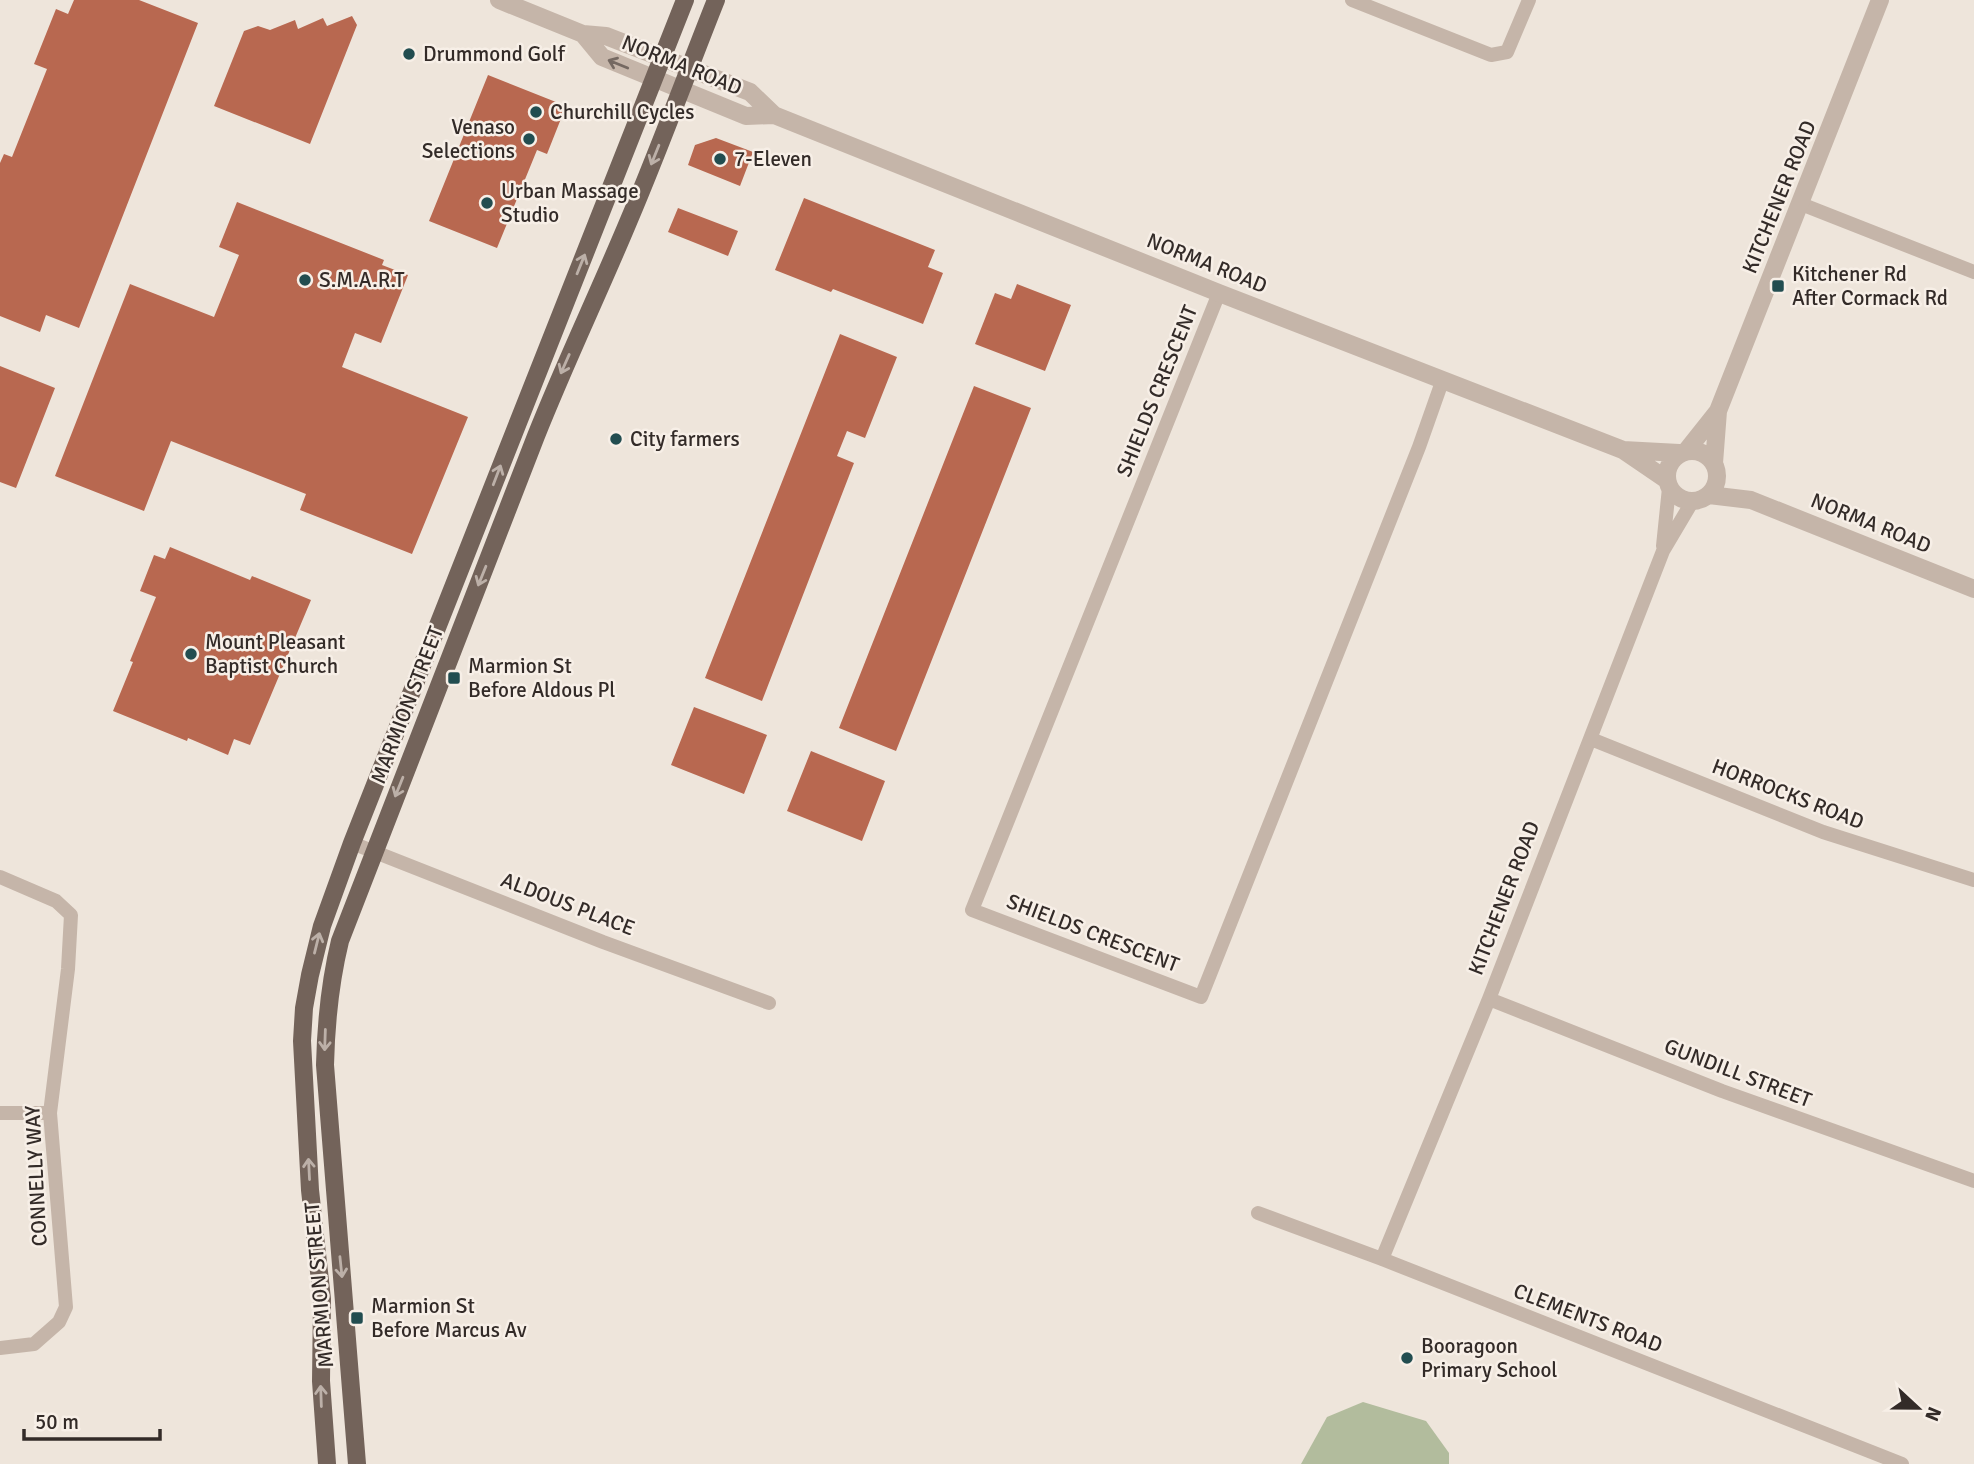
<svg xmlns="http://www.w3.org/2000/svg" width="1974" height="1464" viewBox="0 0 1974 1464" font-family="Signika,sans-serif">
<rect width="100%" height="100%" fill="#eee5db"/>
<path fill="#b2bc9d" d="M1363,1402L1426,1421L1449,1453V1464H1301L1327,1417Z"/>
<path fill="#b86850" d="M74,0H139L198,23L79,328L46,315L40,332L0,316V163L4,154L12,157L47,69L34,64L56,9L68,14Z
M352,16L357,25L310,144L214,106L244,31L258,26L270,30L295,20L298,29L323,18L327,26Z
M488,75L566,106L547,154L537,150L497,248L429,221Z
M716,138L753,152L740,186L688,165L695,145Z
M804,198L935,250L928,267L943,273L923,324L833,289L831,292L775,270Z
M237,202L384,260L382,265L408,275L381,343L355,333L342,367L468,417L412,554L300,510L306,494L171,441L144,511L55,476L130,284L214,317L239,255L219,247Z
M678,208L738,231L728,256L668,232Z
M1017,284L1071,305L1045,371L975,344L995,293L1011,299Z
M840,334L897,357L865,438L847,431L837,456L854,463L762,701L705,678Z
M0,366L55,388L16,488L0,482Z
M974,386L1031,408L896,751L839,728Z
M170,547L250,580L252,576L311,600L250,745L234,739L228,755L188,738L187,741L113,711L133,662L130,661L156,597L140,591L154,555L165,559Z
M694,707L767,735L744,794L671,765Z
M811,751L885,781L862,841L787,811Z"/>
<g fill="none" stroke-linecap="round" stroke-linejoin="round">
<path stroke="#c5b5a9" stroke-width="14" d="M1352,0L1491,55L1507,52L1529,0
M1801,204L1974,272
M1219,293L972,910L1201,997L1419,447L1443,379
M1663,546L1669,488
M1591,739L1823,832L1974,880
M352,843L603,942L769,1003
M0,877L56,901L71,915L68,969L50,1113L66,1307L59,1322L34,1344L0,1348
M1489,999L1722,1091L1974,1181
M0,1113H50
M1258,1213L1382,1259L1902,1464
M1382,1259L1489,999L1663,551L1692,502"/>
<path stroke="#c5b5a9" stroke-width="18" d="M499,0L583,34L606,36L750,92L774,115L1219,293L1623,450L1667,480
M583,34L602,57L746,116L774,115
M1623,450L1679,453
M1687,450L1718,411L1880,0
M1667 476a25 25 0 1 1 50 0a25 25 0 1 1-50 0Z
M1714,463L1718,411
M1709,495L1751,500L1974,589"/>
<path stroke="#73635a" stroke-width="18" d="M327,1464L321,1381L322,1299L310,1190L302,1041L304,1008L310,975L322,926L352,843L685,0
M357,1464L325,1065C326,1023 330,982 340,941L536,436C565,363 599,292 629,220C660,147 687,73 716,0"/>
</g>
<defs><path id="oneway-shaft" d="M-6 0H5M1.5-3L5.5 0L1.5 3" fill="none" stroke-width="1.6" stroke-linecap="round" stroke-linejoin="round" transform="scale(1.75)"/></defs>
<use stroke="#756962" href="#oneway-shaft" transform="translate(618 64) rotate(-158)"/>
<g stroke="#bcb0a8">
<use href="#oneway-shaft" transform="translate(655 155) rotate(112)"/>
<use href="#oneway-shaft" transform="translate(581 264) rotate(-68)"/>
<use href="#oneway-shaft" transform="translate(565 364) rotate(114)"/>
<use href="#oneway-shaft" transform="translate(497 475) rotate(-69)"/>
<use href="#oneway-shaft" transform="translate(482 576) rotate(112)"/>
<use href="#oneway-shaft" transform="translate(399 787) rotate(112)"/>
<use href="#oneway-shaft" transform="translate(317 943) rotate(-76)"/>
<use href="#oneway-shaft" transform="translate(325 1040) rotate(92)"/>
<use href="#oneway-shaft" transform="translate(309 1169) rotate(-93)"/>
<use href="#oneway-shaft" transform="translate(341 1267) rotate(84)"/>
<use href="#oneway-shaft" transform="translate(321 1396) rotate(-92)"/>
</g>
<g fill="#224d50" stroke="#f7efe7" stroke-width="2.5">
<circle cx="409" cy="54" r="7"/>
<circle cx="536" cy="112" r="7"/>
<circle cx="529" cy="139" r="7"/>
<circle cx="720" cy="159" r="7"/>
<circle cx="487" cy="203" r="7"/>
<circle cx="305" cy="280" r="7"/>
<rect x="1771" y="279" width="14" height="14" rx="3.5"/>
<circle cx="616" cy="439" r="7"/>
<circle cx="191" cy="654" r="7"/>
<rect x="447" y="671" width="14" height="14" rx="3.5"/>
<rect x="350" y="1311" width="14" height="14" rx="3.5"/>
<circle cx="1407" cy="1358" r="7"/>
</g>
<g text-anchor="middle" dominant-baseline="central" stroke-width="5" stroke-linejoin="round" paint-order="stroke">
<g font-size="21" fill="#332b28" stroke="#f7efe7" text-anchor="start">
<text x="423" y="54">Drummond Golf</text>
<text x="550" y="112">Churchill Cycles</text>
<text x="515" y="127" text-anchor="end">Venaso<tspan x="515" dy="24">Selections</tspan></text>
<text x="734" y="159">7-Eleven</text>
<text x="501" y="191">Urban Massage<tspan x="501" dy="24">Studio</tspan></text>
<text x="1792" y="274">Kitchener Rd<tspan x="1792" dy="24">After Cormack Rd</tspan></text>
<text x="319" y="280">S.M.A.R.T</text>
<text x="630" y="439">City farmers</text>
<text x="205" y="642">Mount Pleasant<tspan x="205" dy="24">Baptist Church</tspan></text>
<text x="468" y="666">Marmion St<tspan x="468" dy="24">Before Aldous Pl</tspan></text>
<text x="371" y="1306">Marmion St<tspan x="371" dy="24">Before Marcus Av</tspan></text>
<text x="1421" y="1346">Booragoon<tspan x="1421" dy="24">Primary School</tspan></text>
</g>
<g font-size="21" fill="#332b28" stroke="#f7efe7">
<text transform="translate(682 65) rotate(22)">NORMA ROAD</text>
<text transform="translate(1779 197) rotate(-68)">KITCHENER ROAD</text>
<text transform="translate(1207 263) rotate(22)">NORMA ROAD</text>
<text transform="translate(1157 391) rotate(-68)">SHIELDS CRESCENT</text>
<text transform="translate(1871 523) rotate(22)">NORMA ROAD</text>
<text transform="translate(407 705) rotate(-69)">MARMION STREET</text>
<text transform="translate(1788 794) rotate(21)">HORROCKS ROAD</text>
<text transform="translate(1504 898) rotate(-69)">KITCHENER ROAD</text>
<text transform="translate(568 904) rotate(21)">ALDOUS PLACE</text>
<text transform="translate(1093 933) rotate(21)">SHIELDS CRESCENT</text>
<text transform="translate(1738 1073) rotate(21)">GUNDILL STREET</text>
<text transform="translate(36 1176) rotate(-93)">CONNELLY WAY</text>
<text transform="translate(319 1285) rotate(-95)">MARMION STREET</text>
<text transform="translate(1588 1318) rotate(21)">CLEMENTS ROAD</text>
</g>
</g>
<g transform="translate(1918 1408) rotate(112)" stroke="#f7efe7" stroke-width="5" paint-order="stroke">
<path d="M0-5L12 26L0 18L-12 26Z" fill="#332b28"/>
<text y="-10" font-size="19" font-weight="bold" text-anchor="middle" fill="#332b28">N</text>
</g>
<path d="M24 1429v10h136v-10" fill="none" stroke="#332b28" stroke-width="3.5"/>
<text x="35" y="1429" font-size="21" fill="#332b28" stroke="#f7efe7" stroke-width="5" paint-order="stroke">50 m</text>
</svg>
